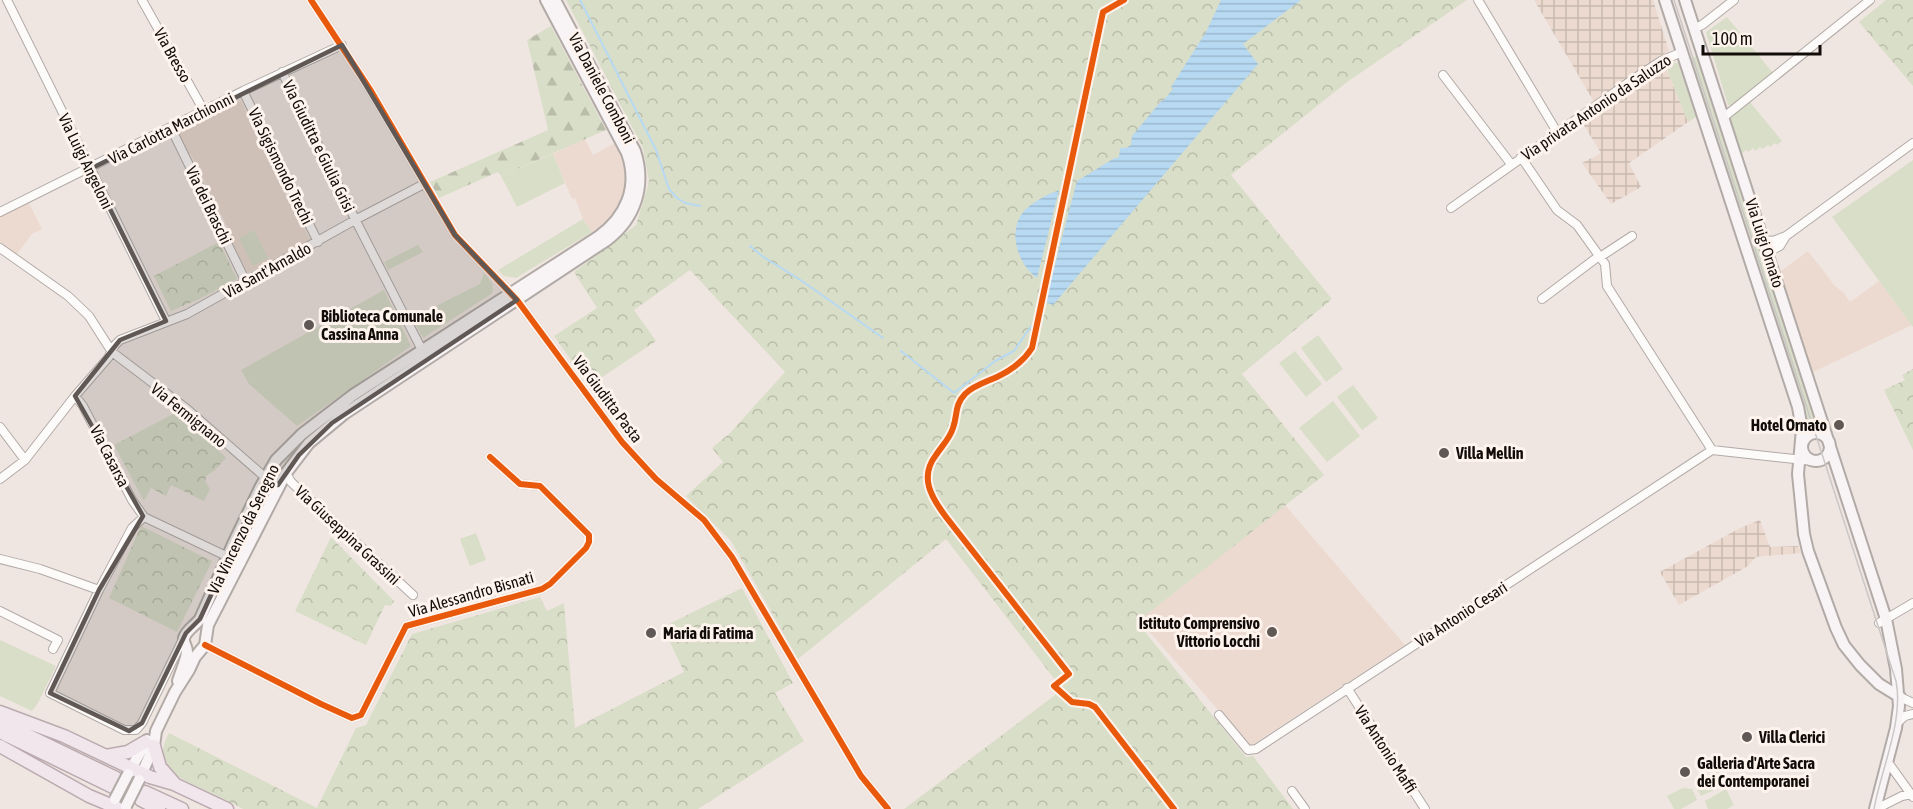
<svg xmlns="http://www.w3.org/2000/svg" width="1913" height="809" viewBox="0 0 1913 809" font-family="'Asap Condensed',sans-serif">
<defs>
<pattern id="industrial-grid" width="8" height="8" patternUnits="userSpaceOnUse" patternTransform="scale(1.5)"><rect width="8" height="8" fill="#ecdad0"/><path d="M0 4h8M4 0v8" fill="none" stroke="#c9bab1"/></pattern>
<pattern id="forest-firs" width="22" height="20" patternUnits="userSpaceOnUse" patternTransform="scale(1.5)"><rect width="22" height="20" fill="#d9dec8"/><path d="M5 1l3.5 6h-7zM16 11l3.5 6h-7z" fill="#b9bdaa"/></pattern>
<pattern id="park-crowns" width="20" height="18" patternUnits="userSpaceOnUse" patternTransform="scale(1.5)"><rect width="20" height="18" fill="#d9dec8"/><path d="M2 6a3 3 0 1 1 6 0M12 15a3 3 0 1 1 6 0" fill="none" stroke="#b9bdaa"/></pattern>
<pattern id="water-rules" width="6" height="5" patternUnits="userSpaceOnUse" patternTransform="scale(1.5)"><rect width="6" height="5" fill="#b7d9f2"/><path d="M0 2.5h6" fill="none" stroke="#9cb9ce"/></pattern>
</defs>
<rect width="100%" height="100%" fill="#f0e6e1"/>
<path fill="#ecdad0" d="M241,101L250,120V124L291,207L296,211L310,240L248,273L230,238L232,236L191,154L189,155L178,132Z
M585,139L593,155L621,140L630,195L598,237L592,232L583,219L575,198L572,199L553,154Z
M27,199L42,229L32,234L14,258L0,248V212Z
M1808,251L1835,286L1843,292L1850,302L1879,281L1912,325L1809,374L1777,274Z
M1285,505L1405,645L1250,746L1138,619Z"/>
<path fill="url(#industrial-grid)" d="M1534,0H1653L1669,51L1661,56L1688,122L1629,163L1641,187L1611,204L1582,163L1601,153L1580,119L1597,107Z
M1760,520L1770,547L1798,546L1801,553L1756,557L1748,566L1679,605L1660,572L1740,528Z"/>
<path fill="#d9dec8" d="M1727,17L1773,73L1733,106L1728,105L1706,32Z
M1700,55L1741,189L1820,429L1805,431L1751,251L1754,249L1735,192H1732L1688,59Z
M1672,62L1678,63L1679,66L1696,114V117L1688,122L1665,65Z
M1750,102L1782,141L1777,145L1775,143L1770,147L1768,145L1762,149L1760,147L1755,151L1753,148L1748,152L1746,150L1741,154L1730,119Z
M553,154L565,183L517,207L501,176Z
M1913,160V327L1832,217Z
M583,219L592,232L516,278L504,276L498,270Z
M254,230L268,258L253,266L239,238Z
M418,245L423,252L388,270L384,262Z
M484,273L492,283L493,291L491,294L423,338L412,318L480,284Z
M384,290L411,346L297,426L249,384L241,370Z
M1318,335L1343,369L1326,382L1301,348Z
M1295,351L1322,384L1306,397L1279,363Z
M1353,385L1378,418L1362,430L1337,397Z
M1333,401L1360,436L1327,462L1299,428Z
M476,533L486,560L470,566L460,539Z
M0,640L56,666L38,703L32,711L0,696Z
M1716,770L1724,786L1701,796L1696,787L1700,780Z
M1683,788L1692,789L1697,800L1681,809H1674L1667,796Z
M1726,789L1734,805L1727,809H1708L1705,801Z"/>
<path fill="url(#forest-firs)" d="M551,26L606,130L501,176L498,172L439,198L430,182L548,130L527,40Z"/>
<path fill="url(#park-crowns)" d="M566,0H1467L1347,82L1231,175L1332,299L1242,374L1324,475L1137,622L1246,757L1253,756L1293,809H904L1055,695L1056,681L946,539L798,659L731,541L686,496L723,462L712,448L730,433L785,372L690,270L634,310L656,341L589,386L554,336L597,308L574,272L636,225L649,182L643,148Z
M1886,0H1913V86L1859,22Z
M219,242L237,279L199,299L171,311L154,276Z
M1913,369V450L1884,390L1905,380L1902,375Z
M179,411L226,458L215,470L206,476V483L210,489L204,501L171,485L166,496L151,488L144,501L114,445Z
M141,526L212,561L177,632L109,598Z
M331,537L394,601L391,606L385,605L366,645L295,611Z
M742,588L793,683L775,693L804,741L698,809H243C232,803 220,797 209,792C182,780 149,769 169,733L317,808L356,728L366,725L412,634L540,597L547,611L564,603L575,728L684,672L663,627Z"/>
<path fill="url(#water-rules)" d="M1221,0H1301L1243,44L1258,64L1053,305L1045,302L1077,181L1113,159L1119,157L1120,148H1126L1131,145L1132,136L1162,100L1163,101L1173,89L1171,87L1206,32Z
M1059,190L1037,278C1017,264 1006,228 1026,209C1036,200 1047,195 1059,190Z"/>
<g fill="none" stroke-linecap="round" stroke-linejoin="round">
<path stroke="#b7d9f2" stroke-width="2" d="M580,0L656,150L669,189L677,198L685,203L700,206
M750,246L762,256L802,281L883,338
M901,351L954,393L995,361L1014,351L1031,326"/>
<g stroke="#b1aaa6" stroke-width="10">
<path id="minor" d="M7,0L166,321
M142,0L204,111
M311,0L371,91L455,235L517,300L622,442L656,479L704,520L732,557L861,776L888,809
M1478,0L1557,132
M1695,28L1702,25L1734,0
M282,72L358,225L422,350
M1443,75L1511,164
M243,91L318,242
M1724,117L1870,0
M171,128L246,282
M1521,157L1557,210L1577,225L1605,264L1607,286L1712,450
M1451,208L1632,80L1661,61L1682,52
M0,212L243,91L342,45
M1764,240L1773,241L1786,236L1913,143
M0,248L68,296L89,316L112,352L187,409L266,478L278,485
M1768,252L1780,246L1786,236
M1600,257L1632,236
M1542,299L1599,256
M75,396L83,406L132,500L144,517L241,563
M0,427L25,460
M1712,450L1813,461
M286,473L291,482L413,595
M0,479L25,460L75,396L108,358L115,345L120,340L187,314L355,220L424,184
M144,517L132,528L99,590L50,693L124,730H136L142,723L184,637
M0,559L40,569L99,590
M0,611L58,640L53,649
M1879,623L1913,603
M205,645L321,704L352,718L361,715L406,626L542,589L550,584L586,548L589,542V535L540,486L520,484L490,457
M1347,688L1425,809
M1900,697L1913,703
M1219,715L1248,750L1256,749L1712,450
M1897,723L1905,716L1913,714
M1887,761L1913,797
M1292,791L1305,809
M1876,809L1902,796L1911,794"/>
</g>
<g stroke="#b1aaa6" stroke-width="14">
<path id="secondary" d="M1665,0L1798,407L1802,429L1798,474L1804,534L1808,551L1836,628L1844,645L1860,665L1879,684L1900,697
M1685,0L1886,619L1896,669L1899,706L1896,728L1875,809
M1802 447a14 14 0 1 1 28 0a14 14 0 1 1-28 0Z
M178,681C181,671 186,661 187,652C187,646 183,643 184,638C186,630 196,625 200,619L233,544L261,486L276,460L302,434L353,395L598,237C626,217 639,187 627,153L546,0
M128,774L147,740
M139,780L154,746L156,731L175,692L189,670L195,657L205,645L208,625L286,473L309,443L344,414L607,240C636,218 646,185 635,151L555,0"/>
</g>
<g stroke="#bbaaaf" stroke-width="15">
<path id="trunk" d="M0,712L64,736L150,777L174,784L227,809
M0,722L116,778
M0,732L113,787
M0,746L89,796L120,809
M154,746L160,767L174,783
M106,756L128,752L145,742
M145,792L182,809
M141,800L159,809"/>
</g>
<use href="#minor" stroke="#fdfbfa" stroke-width="8"/>
<use href="#secondary" stroke="#f8f4f5" stroke-width="10"/>
<use href="#trunk" stroke="#f1e6ec" stroke-width="12"/>
<path stroke="#cac7c6" stroke-width="1.5" d="M1674,0L1896,681C1904,721 1881,769 1874,809"/>
<g stroke="#b1aaa6" stroke-width="14" stroke-linecap="butt">
<path id="secondary-bridge" d="M115,799L128,774
M126,806L139,780"/>
</g>
<use href="#secondary-bridge" stroke="#f8f4f5" stroke-width="10"/>
<g stroke="#fef3ed" stroke-width="10">
<path id="cycleway" d="M311,0L371,91L455,235L517,300L622,442L656,479L704,520L732,557L861,776L888,809
M1124,0L1103,12L1032,348C1023,362 1012,370 997,377C986,382 974,385 965,394C954,406 958,414 953,428C950,438 942,446 936,455C919,477 931,497 946,517L1069,674L1054,686L1072,702L1089,704L1095,707L1174,809
M205,645L321,704L352,718L361,715L406,626L542,589L550,584L586,548L589,542V535L540,486L520,484L490,457"/>
</g>
<use href="#cycleway" stroke="#e8590c" stroke-width="6"/>
</g>
<path fill="#605855" fill-opacity="0.2" stroke="#605855" stroke-width="4.5" stroke-linejoin="round" d="M342,45L455,235L517,300L332,423L299,455L278,485L265,478L200,619L186,633L142,723L129,731L50,693L99,590L143,516L75,396L120,340L166,321L90,169Z"/>
<g fill="#605855" stroke="#fef3ed" stroke-width="2">
<circle cx="309" cy="325" r="6"/>
<circle cx="1839" cy="425" r="6"/>
<circle cx="1444" cy="453" r="6"/>
<circle cx="1272" cy="632" r="6"/>
<circle cx="651" cy="633" r="6"/>
<circle cx="1747" cy="737" r="6"/>
<circle cx="1685" cy="772" r="6"/>
</g>
<g text-anchor="middle" dominant-baseline="central" stroke-width="6" stroke-linejoin="round" paint-order="stroke">
<g font-size="16" fill="#120c09" stroke="#fef3ed">
<text transform="translate(173 55) rotate(61)">Via Bresso</text>
<text transform="translate(602 88) rotate(62)">Via Daniele Comboni</text>
<text transform="translate(1596 107) rotate(-34)">Via privata Antonio da Saluzzo</text>
<text transform="translate(171 128) rotate(-27)">Via Carlotta Marchionni</text>
<text transform="translate(319 146) rotate(64)">Via Giuditta e Giulia Grisi</text>
<text transform="translate(86 161) rotate(64)">Via Luigi Angeloni</text>
<text transform="translate(281 166) rotate(64)">Via Sigismondo Trechi</text>
<text transform="translate(209 205) rotate(64)">Via dei Braschi</text>
<text transform="translate(1765 243) rotate(72)">Via Luigi Ornato</text>
<text transform="translate(267 270) rotate(-29)">Via Sant'Arnaldo</text>
<text transform="translate(608 399) rotate(53)">Via Giuditta Pasta</text>
<text transform="translate(189 415) rotate(39)">Via Fermignano</text>
<text transform="translate(110 456) rotate(63)">Via Casarsa</text>
<text transform="translate(243 529) rotate(-64)">Via Vincenzo da Seregno</text>
<text transform="translate(348 535) rotate(43)">Via Giuseppina Grassini</text>
<text transform="translate(471 594) rotate(-16)">Via Alessandro Bisnati</text>
<text transform="translate(1461 614) rotate(-33)">Via Antonio Cesari</text>
<text transform="translate(1386 749) rotate(57)">Via Antonio Maffi</text>
</g>
<g font-size="16" font-weight="bold" fill="#120c09" stroke="#fef3ed" text-anchor="start">
<text x="321" y="316">Biblioteca Comunale<tspan x="321" dy="18">Cassina Anna</tspan></text>
<text x="1827" y="425" text-anchor="end">Hotel Ornato</text>
<text x="1456" y="453">Villa Mellin</text>
<text x="1260" y="623" text-anchor="end">Istituto Comprensivo<tspan x="1260" dy="18">Vittorio Locchi</tspan></text>
<text x="663" y="633">Maria di Fatima</text>
<text x="1759" y="737">Villa Clerici</text>
<text x="1697" y="763">Galleria d'Arte Sacra<tspan x="1697" dy="18">dei Contemporanei</tspan></text>
</g>
</g>
<path d="M1703 45v9h117v-9" fill="none" stroke="#120c09" stroke-width="3"/>
<text x="1712" y="45" font-size="18" fill="#120c09" stroke="#fef3ed" stroke-width="4.5" paint-order="stroke">100 m</text>
</svg>
